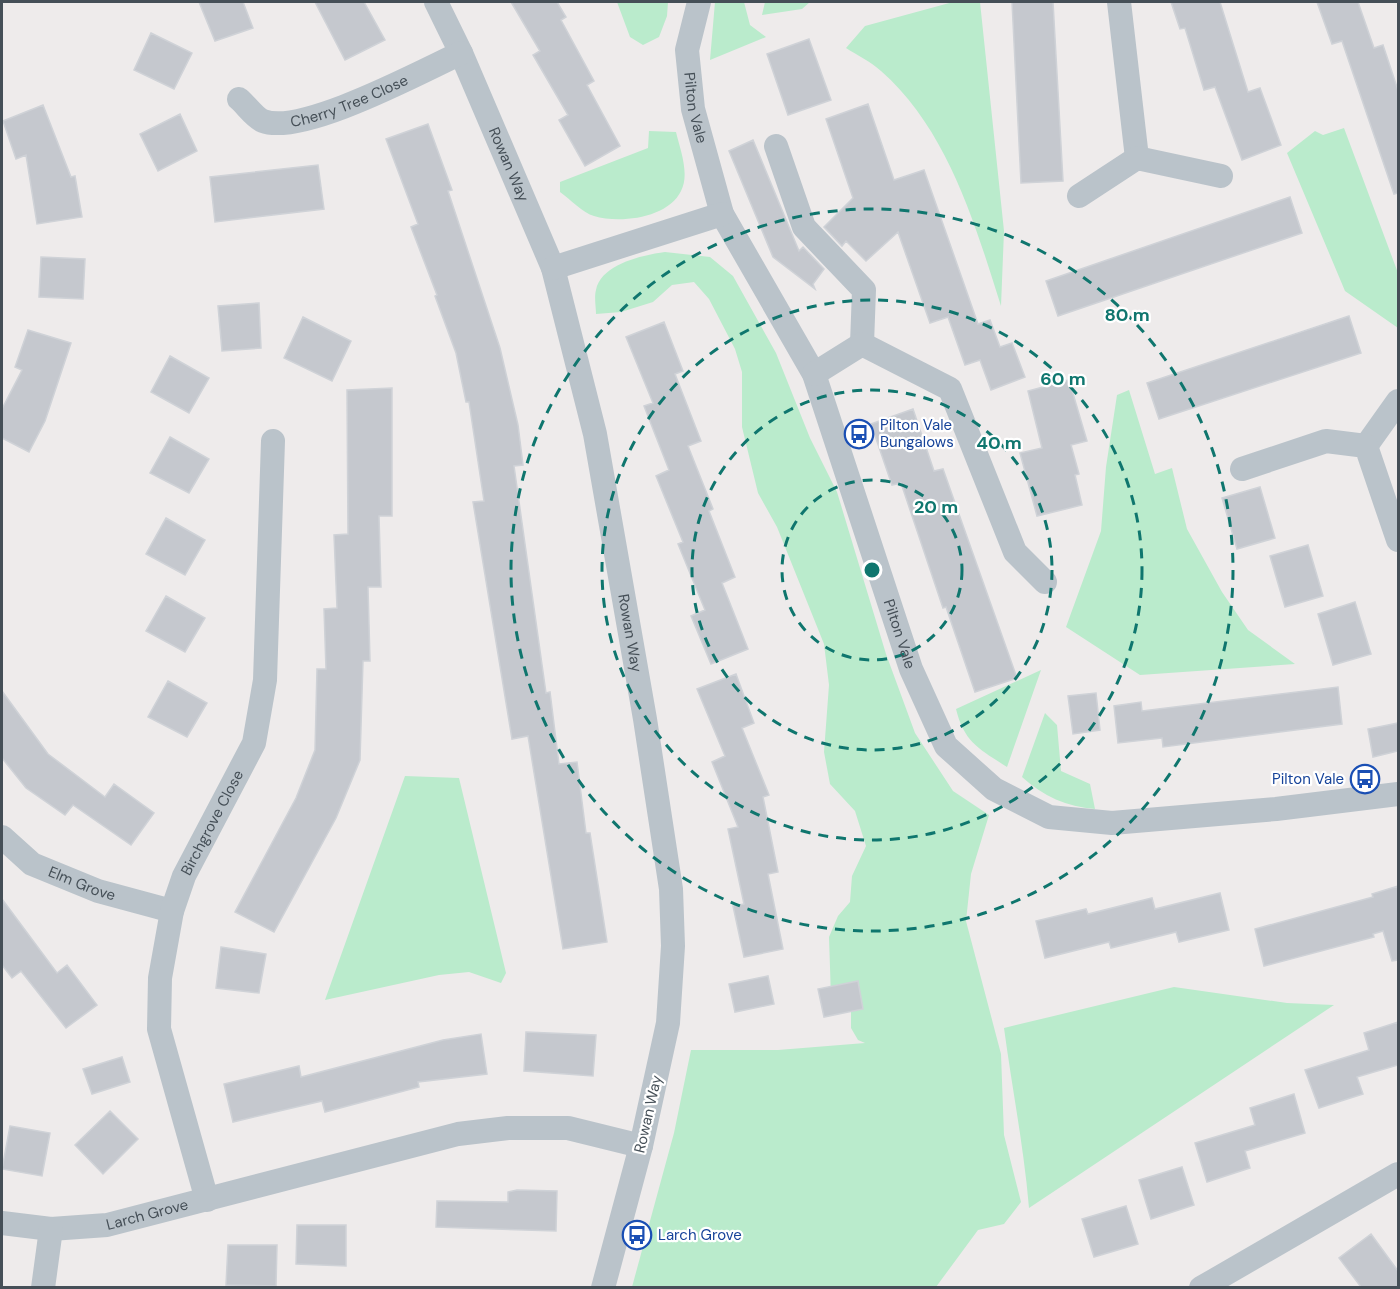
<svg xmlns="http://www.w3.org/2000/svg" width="1400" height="1289" viewBox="0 0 1400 1289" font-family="'DM Sans',sans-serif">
<rect width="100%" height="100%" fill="#eeebeb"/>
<path fill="#baebcc" d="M617,2H668L667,16L659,37L643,45L630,37Z
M715,2H744L750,25L766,37L710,60Z
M765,2H810L802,9L762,15Z
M953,2H980L1004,231L1001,306C975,224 948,130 881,71C871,62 857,55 846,48L865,26Z
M1344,128L1398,273V328L1345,291L1287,153L1315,131L1323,135Z
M649,131L676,132C680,149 690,174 681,191C668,218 620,224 594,216C583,213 570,199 560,192V182L648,148Z
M665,252L710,257L733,276L776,353L810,438L837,492L886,654L915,733L953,791L989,815L971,874L966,921L1001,1054L1004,1135L1021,1202L1004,1224L978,1230L936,1287H632L674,1133L691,1050H778L865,1043L858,1040L851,1028V1008L831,998L829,937L838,916L850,902L852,876L866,846L855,811L830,784L824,752L829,685L824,644L777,527L758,493L742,427V372L735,349L709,299L694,282L672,285L653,302L621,312L596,314C596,307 594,297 596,290C601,264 643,255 665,252Z
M1129,390L1155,474L1172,468L1187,529L1222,592L1248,630L1295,664L1140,675L1066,627L1101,531L1106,467L1117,395Z
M1041,670L1007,767C979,749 964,742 956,709Z
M1045,713L1057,725L1061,771L1090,784L1095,809C1067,807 1043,796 1022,777Z
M405,776L459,778L506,973L501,983L469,972L439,975L325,1000Z
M1174,987L1287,1003L1334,1005L1029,1208C1024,1148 1012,1088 1004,1028Z"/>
<path fill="#c5c8ce" stroke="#cfd2d7" stroke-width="1.5" d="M199,2H243L253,28L215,41Z
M315,2H364L385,40L345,60Z
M511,2H557L566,17L561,20L594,81L587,85L620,146L585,166L559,120L568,115L533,55L540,51Z
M1012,2H1053L1063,181L1021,183Z
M1171,2H1220L1248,92L1260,88L1281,145L1242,160L1215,87L1204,90L1185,28L1180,29Z
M1317,2H1358L1374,48L1383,45L1398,90V193L1394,194L1342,41L1332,44Z
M151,33L192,53L174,89L134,70Z
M809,39L831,100L788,115L767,54Z
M868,104L894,180L924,170L978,324L990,320L1000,347L1012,343L1025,377L991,390L980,360L965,365L948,317L930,323L898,232L866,261L846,241L842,246L824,227L853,198L826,119Z
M43,105L71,177L75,176L82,217L37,224L26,155L16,159L3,121Z
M180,114L197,151L158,171L140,134Z
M428,124L452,190L448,191L500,348L518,425L523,465L514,466L546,693L550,692L559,764L577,762L586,833H590L607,942L563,949L528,736L512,739L473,502L484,501L469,402H466L456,353L435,296L437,295L411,227L418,224L386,139Z
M753,140L799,251L803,247L824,269L813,284L815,289L773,257L729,151Z
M318,165L324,209L215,222L210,177Z
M1290,197L1302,233L1058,316L1046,281Z
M41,257L85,259L83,299L39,297Z
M259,303L261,348L222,351L218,306Z
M1349,316L1361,353L1159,419L1147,383Z
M303,317L351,341L332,381L284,358Z
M664,322L683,371L675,374L701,441L688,446L713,509L709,511L735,577L722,583L748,649L711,664L691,616L705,610L678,544L683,542L656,476L669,470L644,406L653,403L626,337Z
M28,330L71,343L45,421L29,452L2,438V409L22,370L15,367Z
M170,356L209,378L189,413L151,392Z
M1069,380L1087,441L1071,445L1079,474L1075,475L1082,505L1037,516L1020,453L1042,448L1028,391Z
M392,388V516H379L381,587H368L370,661H363L360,760L336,818L274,932L235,912L296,798L315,750L317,669H326L324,609L337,608L334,535L348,534L347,390Z
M913,409L934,471L943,469L1017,678L975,692L946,607L943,608L901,483L892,485L871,424Z
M170,437L209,459L189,493L150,473Z
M1260,487L1275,538L1237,549L1222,498Z
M166,518L205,540L185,575L146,554Z
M1308,545L1323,596L1285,607L1270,556Z
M166,596L205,618L185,652L146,631Z
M1355,602L1371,654L1333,665L1318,614Z
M736,674L754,723L742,728L769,795L763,797L778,872L768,874L783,949L744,957L733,906L744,904L728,829L738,827L712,762L725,756L697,689Z
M168,681L207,703L187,737L148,717Z
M1338,687L1342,724L1163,747L1162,738L1118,743L1114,706L1141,702L1142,711Z
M2,691L48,754L105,797L114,784L154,813L131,845L73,805L65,815L26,788L2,758Z
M1096,693L1100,730L1073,734L1068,696Z
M1398,723V751L1373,757L1368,729Z
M1398,886V960L1392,961L1383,931L1373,934L1374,937L1264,966L1255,929L1373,897L1372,894Z
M1220,893L1229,930L1179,942L1176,932L1111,948L1109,942L1045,958L1036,921L1086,909L1088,914L1152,898L1155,909Z
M2,899L57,973L67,965L97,1005L66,1028L21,971L12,978L2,965Z
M221,947L266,954L259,993L216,988Z
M768,976L774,1004L735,1012L729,984Z
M858,981L863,1009L824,1017L818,989Z
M1398,1022V1065L1357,1077L1363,1094L1319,1108L1305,1070L1369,1050L1364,1033Z
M526,1032L596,1035L593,1076L524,1071Z
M481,1034L487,1074L418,1082L419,1087L325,1112L322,1101L233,1122L224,1084L299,1066L301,1077L443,1040Z
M122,1057L130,1082L92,1094L83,1069Z
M1294,1094L1305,1133L1245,1151L1250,1168L1207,1182L1195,1143L1255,1125L1250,1108Z
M110,1111L138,1139L103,1174L75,1145Z
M10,1126L50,1133L42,1176L2,1169Z
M1182,1167L1194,1205L1151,1219L1139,1180Z
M517,1190L557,1191L556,1231L436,1227L437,1201L508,1202V1192Z
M1126,1206L1138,1244L1094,1257L1082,1219Z
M297,1225H346V1266L296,1264Z
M1371,1234L1398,1271V1287H1361L1339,1258Z
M228,1245H277L276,1286L226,1285Z"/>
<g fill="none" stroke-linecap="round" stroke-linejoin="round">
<g stroke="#bac3ca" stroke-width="24">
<path id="s1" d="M436,2L461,53L553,268L595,434L645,719L671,889L673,946L668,1023L641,1146L603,1288"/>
<path id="s2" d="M699,2L687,50L693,109L722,214L814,374L911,669L946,746L994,789L1049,817L1112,823L1276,809L1398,794"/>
<path d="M1119,2L1137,158"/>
<path id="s3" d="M239,99C246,105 255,118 263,121C302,136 422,71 461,53"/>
<path d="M776,146L804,227L864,290L862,344"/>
<path d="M1079,196L1137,158L1221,176"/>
<path d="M553,268L722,214"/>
<path d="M814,374L862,344L950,389L1015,552L1045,582"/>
<path d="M1366,446L1398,401"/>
<path d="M1242,469L1326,441L1366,446L1398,540"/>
<path id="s4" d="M2,837L32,864L98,891L172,911"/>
<path id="s5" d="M207,1200L159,1029L160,978L172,911L184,876L254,743L265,680L273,441"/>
<path id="s6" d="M2,1223L51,1229L107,1225L458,1134L508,1128H568L641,1146"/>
<path d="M43,1288L51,1229"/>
<path d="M1201,1288L1398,1174"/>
</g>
</g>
<g fill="none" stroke="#0f766e" stroke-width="3" stroke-dasharray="10 8">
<circle cx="872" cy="570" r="90"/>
<circle cx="872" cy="570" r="180"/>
<circle cx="872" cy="570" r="270"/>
<circle cx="872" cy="570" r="361"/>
</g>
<defs>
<g id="bus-ring" transform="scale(1.5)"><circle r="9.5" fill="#fff" stroke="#1a4fb4" stroke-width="1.5"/><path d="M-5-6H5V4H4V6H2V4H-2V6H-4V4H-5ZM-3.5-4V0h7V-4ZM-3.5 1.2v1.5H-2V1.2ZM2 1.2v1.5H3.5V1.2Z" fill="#1a4fb4"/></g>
</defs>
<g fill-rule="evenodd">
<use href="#bus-ring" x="859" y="434"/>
<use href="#bus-ring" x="1365" y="779"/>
<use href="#bus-ring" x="637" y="1235"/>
</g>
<g text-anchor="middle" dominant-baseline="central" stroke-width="4.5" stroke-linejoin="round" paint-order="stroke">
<g font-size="15" fill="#454f57" stroke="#fff">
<text stroke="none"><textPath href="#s3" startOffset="123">Cherry Tree Close</textPath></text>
<text stroke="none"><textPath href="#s2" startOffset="108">Pilton Vale</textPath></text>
<text stroke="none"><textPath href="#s1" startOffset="178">Rowan Way</textPath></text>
<text stroke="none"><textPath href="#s1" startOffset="664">Rowan Way</textPath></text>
<text stroke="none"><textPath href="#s2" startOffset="676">Pilton Vale</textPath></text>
<text stroke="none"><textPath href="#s5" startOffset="394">Birchgrove Close</textPath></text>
<text stroke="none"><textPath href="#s4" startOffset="94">Elm Grove</textPath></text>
<text transform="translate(648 1114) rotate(-77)">Rowan Way</text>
<text stroke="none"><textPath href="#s6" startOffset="147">Larch Grove</textPath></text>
</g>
<g font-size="15" fill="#164399" stroke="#fff" text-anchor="start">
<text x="880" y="425">Pilton Vale<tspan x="880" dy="17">Bungalows</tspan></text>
<text x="1344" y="779" text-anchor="end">Pilton Vale</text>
<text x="658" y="1235">Larch Grove</text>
</g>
</g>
<circle cx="872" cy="570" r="9" fill="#0f766e" stroke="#fff" stroke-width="3"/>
<g font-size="18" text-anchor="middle" font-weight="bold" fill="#0f766e" stroke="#fff" stroke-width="4.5" stroke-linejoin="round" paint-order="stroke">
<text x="1127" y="321">80 m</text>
<text x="1063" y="385">60 m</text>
<text x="999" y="449">40 m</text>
<text x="936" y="513">20 m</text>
</g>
<rect width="1400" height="1289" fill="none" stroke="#454f57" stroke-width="6"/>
</svg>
